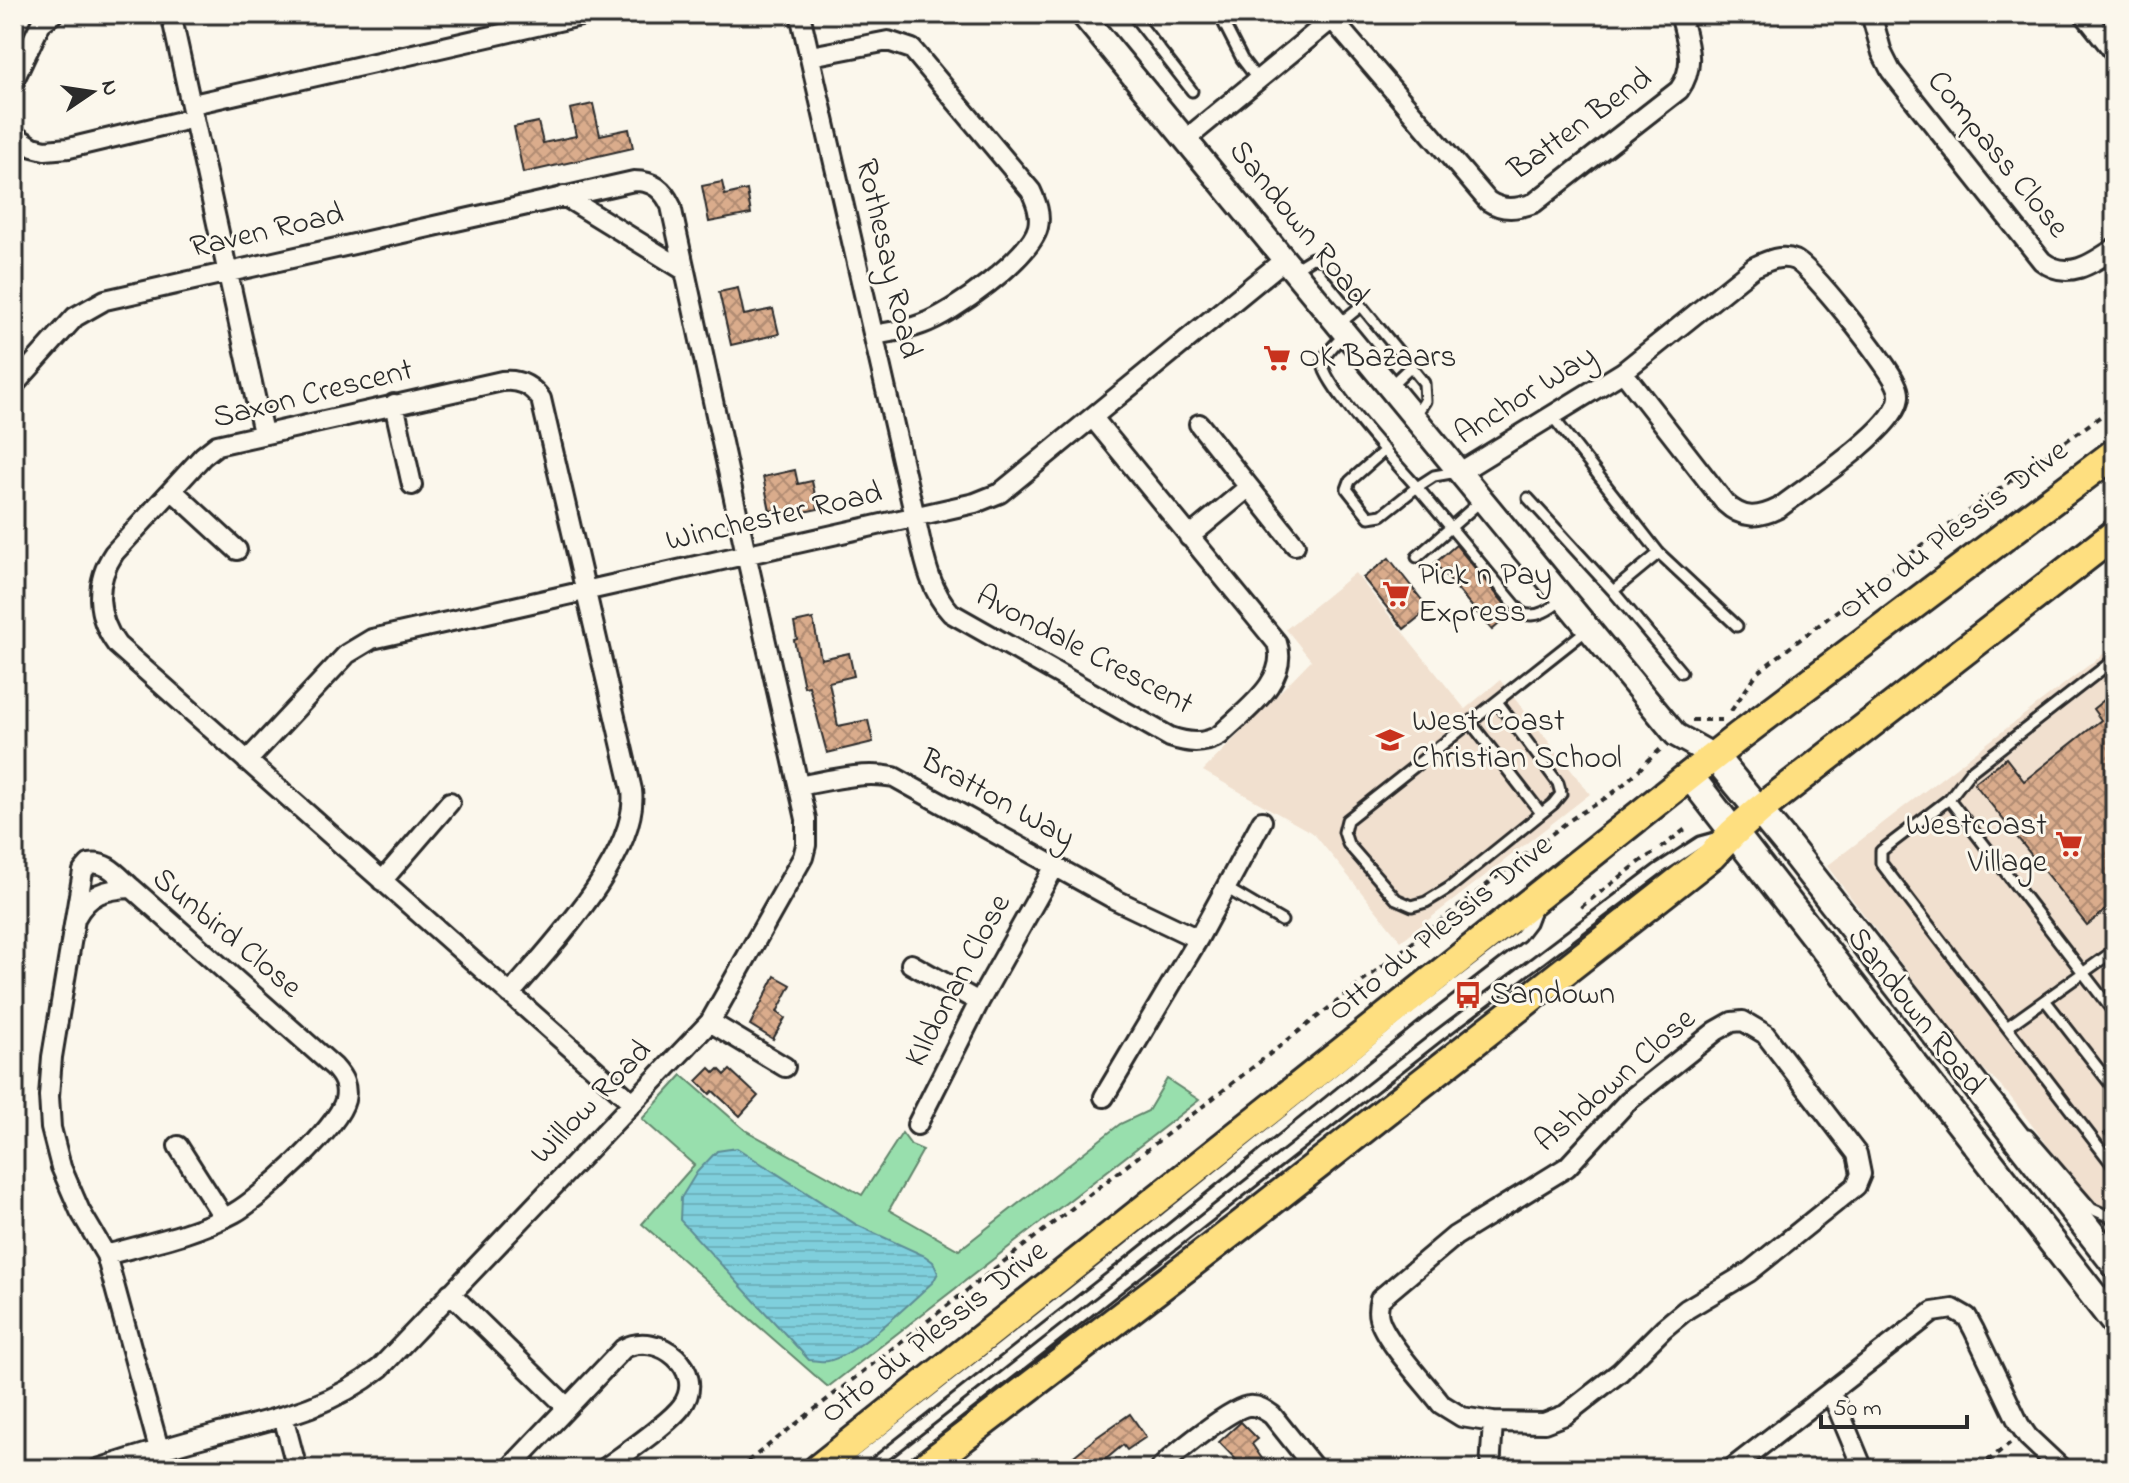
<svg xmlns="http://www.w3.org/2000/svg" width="2129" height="1483" viewBox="0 0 2129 1483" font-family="'Indie Flower',sans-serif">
<defs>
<pattern id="water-rules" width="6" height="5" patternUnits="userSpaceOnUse" patternTransform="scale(2)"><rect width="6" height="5" fill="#7fcfdc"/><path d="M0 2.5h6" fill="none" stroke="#6eb2bd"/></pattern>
<pattern id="building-cross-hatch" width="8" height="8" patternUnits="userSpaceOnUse" patternTransform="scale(2)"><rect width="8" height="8" fill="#daac8c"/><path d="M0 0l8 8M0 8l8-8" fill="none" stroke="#b18c73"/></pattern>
</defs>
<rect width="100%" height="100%" fill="#fbf7ec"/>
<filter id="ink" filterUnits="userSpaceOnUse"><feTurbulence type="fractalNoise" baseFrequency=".0125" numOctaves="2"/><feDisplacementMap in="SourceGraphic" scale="16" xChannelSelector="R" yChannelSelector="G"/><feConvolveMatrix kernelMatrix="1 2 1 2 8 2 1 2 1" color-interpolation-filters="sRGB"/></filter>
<g filter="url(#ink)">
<path fill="#f1e0cf" d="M1355,573L1465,709L1500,680L1590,794L1401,941L1314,834L1203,771L1311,660L1286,629Z
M2115,645V1214L2108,1215L2092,1204L2009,1095L1973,1058L1827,866Z"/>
<path fill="#98dfad" stroke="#62856c" stroke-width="2" d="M682,1075L745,1130L862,1195L902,1133L911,1145L923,1150L889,1210L959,1250L1120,1124L1148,1111L1167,1079L1199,1100L828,1387L642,1224L694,1165L642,1119Z"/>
<path fill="url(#water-rules)" stroke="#5d8d95" stroke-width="2" d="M737,1148L857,1225L925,1256L933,1262L938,1273L933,1282C909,1303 858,1355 828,1361C823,1362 815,1360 809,1360L680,1220L681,1198L697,1172L717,1151Z"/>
<path fill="url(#building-cross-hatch)" stroke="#2b2b2b" stroke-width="2" d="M593,104L600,135L629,129L633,148L523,173L514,127L538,122L543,143L576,136L570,109Z
M722,182L725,195L747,190L751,214L709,222L702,186Z
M738,288L744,315L773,309L779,334L731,345L719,292Z
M795,470L798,484L812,481L818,509L780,517L779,509L770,511L763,477Z
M1456,545L1512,613L1492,630L1435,563Z
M1389,558L1429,609L1404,629L1363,578Z
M813,619L821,659L849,653L854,676L829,682L838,726L868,720L873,742L827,753L809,686L804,687L794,640L797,639L794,623Z
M2115,691V903L2087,925L1974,783L2006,758L2024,781L2101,720L2093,709Z
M775,976L791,985L777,1012L785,1018L773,1039L750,1025Z
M710,1068L715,1073L719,1069L725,1075L730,1070L758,1096L740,1116L713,1091L710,1094L697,1081Z
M1130,1414L1146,1437L1127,1450L1123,1445L1094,1469H1058L1097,1437Z
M1241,1422L1258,1439L1252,1444L1269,1469H1245L1219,1442Z"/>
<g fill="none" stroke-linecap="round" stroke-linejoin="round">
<g stroke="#2b2b2b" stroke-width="15">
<path id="service" d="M1132,14L1192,91
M1219,14L1242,59L1258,80
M1294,269L1312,258L1324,260L1424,383L1425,401L1415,416
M1339,324L1361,306
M1345,334C1339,341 1323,354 1323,364C1324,385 1400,468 1417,487L1434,476L1457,472
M1390,386L1411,366
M1552,416L1659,553L1737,626
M1385,450L1350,481L1347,489L1369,517L1382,515L1417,487L1522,613C1536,620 1552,608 1563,599
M1528,498L1613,591L1681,672
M1417,557L1482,500
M1613,591L1659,553
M1498,703L1558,783L1561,794L1553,804L1449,888L1426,902L1412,906L1396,899L1348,844L1344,832L1347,820L1588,629
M1471,723L1541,813
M1949,799L1970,772L2115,659
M1226,888L1282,921
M2045,1000L2115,1090
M2115,1014L1949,799L1881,851V863L2115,1168
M2007,1027L2115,950
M2028,1135L2092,1209L2115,1219
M848,1469L1126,1250L1420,1013L1520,936L1530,923L1535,910
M887,1469L1438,1036L1657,870L1700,842L1718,837"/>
</g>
<g stroke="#2b2b2b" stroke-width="24">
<path id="minor" d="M171,14L263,433
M800,14L915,517C923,549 927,588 951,613L1170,737C1188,743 1203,745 1220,735C1244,711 1290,681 1277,643L1093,418
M1871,14L1882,53L1891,71L2042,261C2067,281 2092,264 2115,248
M2084,14L2115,53
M1332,19L1488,201C1503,211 1517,209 1534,203L1679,90C1697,65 1687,42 1680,14
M811,56L888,41L912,49L1031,191C1036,202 1041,214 1038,227C1031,257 952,314 922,324C907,330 890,332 874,335
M14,80L41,23L53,14
M193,104L589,14
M14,135L33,147L45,150L69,148L194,118
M1185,140L1338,14
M564,196L684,270
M14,385L75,317L105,300L634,181C653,181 663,189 671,206L746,554L806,819V845L803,857L710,1022L380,1368C330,1408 278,1418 216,1434C177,1444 137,1456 98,1469
M394,404L412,485
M1199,424L1295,545
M1460,472L1623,372L1754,267C1767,261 1781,254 1795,260C1812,268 1888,365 1896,384C1899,390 1900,396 1898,402C1890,432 1805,488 1779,508C1759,518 1743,520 1725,503L1623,372
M172,490L237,550
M1189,537L1249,487
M247,761L347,654L372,639L975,503L1000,493L1284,260
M799,786C831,780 861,771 894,777L1114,899L1198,939
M382,881L450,802
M132,888C119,877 107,860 89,864L83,871L52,1057L49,1096L51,1128L61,1167L80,1211L106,1255L159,1449
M76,917C89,893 106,889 132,888L334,1067C343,1077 348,1086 345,1100C338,1128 261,1198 234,1213C195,1234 149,1243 106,1255
M911,964L979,1002
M510,994C550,947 640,854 632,790L541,399C531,385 519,379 502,381L217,445L203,456L114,553C94,583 96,617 117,645L633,1103
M1743,1021L1765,1034L1857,1154L1861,1174L1856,1186L1749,1272L1687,1309L1664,1328L1620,1372L1565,1415L1544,1423L1493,1422L1462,1417L1441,1404C1425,1383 1385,1341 1379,1318C1377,1311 1378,1306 1380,1299L1455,1236L1567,1167L1628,1101L1716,1031L1732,1022Z
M710,1022L785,1067
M1104,1097L1198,939L1262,821
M917,1125L979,1002L1055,866
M178,1146L224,1218
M450,1293L567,1407
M1831,1392L1863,1469
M283,1416L297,1469
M509,1469L623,1349C658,1329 708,1371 682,1406C669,1424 624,1454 604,1469
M1160,1469C1171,1456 1233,1406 1249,1406C1258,1405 1265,1410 1272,1415L1315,1469
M1490,1469L1493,1422
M1731,1469L1933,1312L1953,1309L1967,1317L1974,1330L2019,1424L2028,1437L2062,1469"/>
</g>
<g stroke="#2b2b2b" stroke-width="28">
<path id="tertiary" d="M1082,14L1676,735L1714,756"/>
</g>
<g stroke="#2b2b2b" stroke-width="32">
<path id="secondary" d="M1714,756L1790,848L2115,1264
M1689,775L2115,1323"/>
</g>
<g stroke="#2b2b2b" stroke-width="34">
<path id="primary" d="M818,1469L1738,737L2115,453
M922,1469L1241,1225L1711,856L1733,833L1759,810L2115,534"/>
</g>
<path stroke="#2b2b2b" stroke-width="4" stroke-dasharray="6 6" stroke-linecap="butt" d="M1731,711L1758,672L1934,536L2115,406
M1692,720H1723
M1661,848L1688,827
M1581,907L1645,858L1654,853
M2104,1135L2115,1126
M738,1469L1562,826C1577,814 1594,806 1610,795C1630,781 1644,763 1662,748
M1978,1469L2010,1443"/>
<use href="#service" stroke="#fbf7ec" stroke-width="9"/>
<use href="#minor" stroke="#fbf7ec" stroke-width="18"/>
<use href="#tertiary" stroke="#fbf7ec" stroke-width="22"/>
<use href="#secondary" stroke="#fbf7ec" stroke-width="26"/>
<use href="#primary" stroke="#fedf80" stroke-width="28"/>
</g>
</g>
<defs>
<g id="supermarket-bare" transform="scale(2.16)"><path d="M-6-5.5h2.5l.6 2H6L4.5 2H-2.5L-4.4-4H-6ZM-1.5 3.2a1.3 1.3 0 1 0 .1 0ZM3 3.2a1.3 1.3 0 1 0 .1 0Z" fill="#c8321e" stroke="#fbf7ec" stroke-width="2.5" paint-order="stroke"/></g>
<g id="school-bare" transform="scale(2.16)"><path d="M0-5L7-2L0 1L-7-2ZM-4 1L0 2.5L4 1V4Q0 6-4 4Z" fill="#c8321e" stroke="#fbf7ec" stroke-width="2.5" paint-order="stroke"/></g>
<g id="bus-bare" transform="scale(2.16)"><path d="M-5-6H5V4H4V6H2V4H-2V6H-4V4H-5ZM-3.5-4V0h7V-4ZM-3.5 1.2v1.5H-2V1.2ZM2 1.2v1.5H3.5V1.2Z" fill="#c8321e" stroke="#fbf7ec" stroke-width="2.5" paint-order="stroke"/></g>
</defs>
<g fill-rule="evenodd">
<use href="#supermarket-bare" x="1277" y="358"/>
<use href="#supermarket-bare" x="1396" y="594"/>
<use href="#school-bare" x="1390" y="740"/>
<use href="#supermarket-bare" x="2069" y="844"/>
<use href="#bus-bare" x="1468" y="995"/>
</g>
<g text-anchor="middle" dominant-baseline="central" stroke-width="6" stroke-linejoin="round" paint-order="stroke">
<g font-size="32" fill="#2b2b2b" stroke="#fbf7ec">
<text transform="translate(1581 125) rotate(-36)">Batten Bend</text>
<text transform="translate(1997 155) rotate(51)">Compass Close</text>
<text transform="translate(1298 224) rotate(51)">Sandown Road</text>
<text transform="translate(267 232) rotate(-13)">Raven Road</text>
<text transform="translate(887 259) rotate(77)">Rothesay Road</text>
<text transform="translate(313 395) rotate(-14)">Saxon Crescent</text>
<text transform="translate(1526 396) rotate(-32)">Anchor Way</text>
<text transform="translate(774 518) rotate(-13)">Winchester Road</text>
<text transform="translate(1954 531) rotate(-37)">Otto du Plessis Drive</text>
<text transform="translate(1084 651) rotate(28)">Avondale Crescent</text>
<text transform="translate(997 800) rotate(29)">Bratton Way</text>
<text transform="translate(1441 929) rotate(-39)">Otto du Plessis Drive</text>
<text transform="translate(226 934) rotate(40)">Sunbird Close</text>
<text transform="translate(959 981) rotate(-62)">KIldonan Close</text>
<text transform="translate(1915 1012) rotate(52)">Sandown Road</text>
<text transform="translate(1616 1081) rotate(-41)">Ashdown Close</text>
<text transform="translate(592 1103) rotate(-46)">Willow Road</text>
<text transform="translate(935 1333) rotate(-38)">Otto du Plessis Drive</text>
</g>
<g font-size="32" fill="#2b2b2b" stroke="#fbf7ec" text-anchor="start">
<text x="1299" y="358">OK Bazaars</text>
<text x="1418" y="576">Pick n Pay<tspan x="1418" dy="37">Express</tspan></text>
<text x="1412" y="722">West Coast<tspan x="1412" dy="37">Christian School</tspan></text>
<text x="2047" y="826" text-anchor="end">Westcoast<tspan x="2047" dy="37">Village</tspan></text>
<text x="1490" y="995">Sandown</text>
</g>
</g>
<rect width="2129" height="1483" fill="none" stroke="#fbf7ec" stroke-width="48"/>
<rect x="24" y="24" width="2081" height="1435" fill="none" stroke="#2b2b2b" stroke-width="3" filter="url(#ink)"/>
<g transform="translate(92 92) rotate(77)" stroke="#fbf7ec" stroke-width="6" paint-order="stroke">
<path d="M0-6L14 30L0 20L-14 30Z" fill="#2b2b2b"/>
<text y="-12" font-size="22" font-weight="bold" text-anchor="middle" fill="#2b2b2b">N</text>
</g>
<path d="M1821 1415v12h146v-12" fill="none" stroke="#2b2b2b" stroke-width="4"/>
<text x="1833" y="1415" font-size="24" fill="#2b2b2b" stroke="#fbf7ec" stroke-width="6" paint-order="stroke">50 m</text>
</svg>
